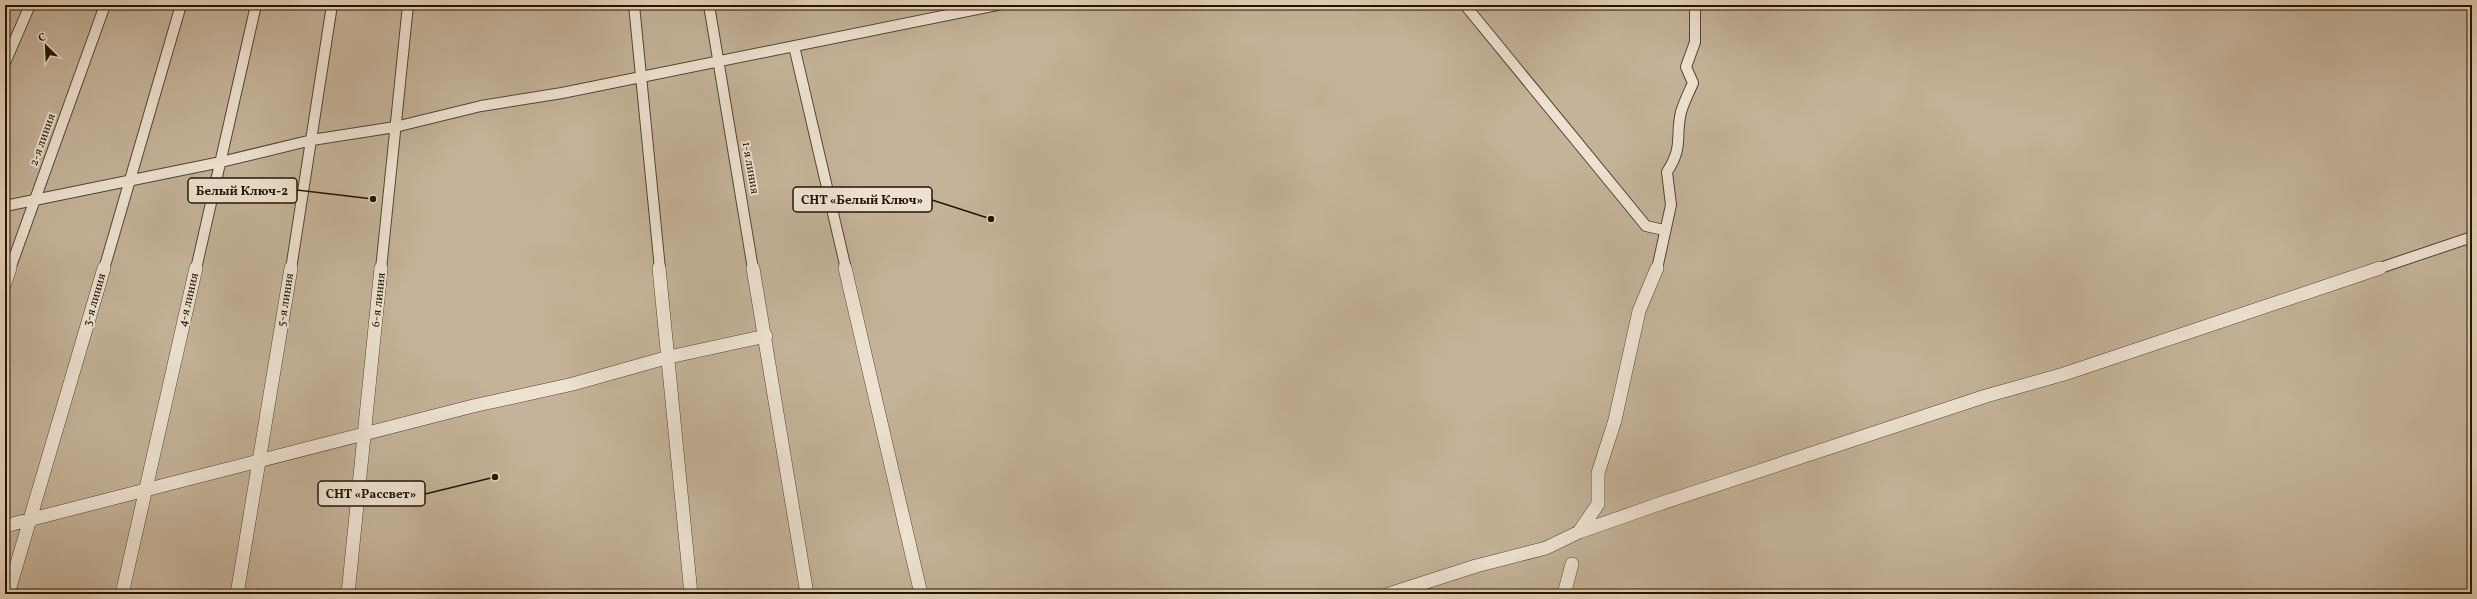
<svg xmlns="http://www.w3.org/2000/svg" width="2477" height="599" viewBox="0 0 2477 599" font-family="Vollkorn,serif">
<rect width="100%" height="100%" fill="#e4d3b8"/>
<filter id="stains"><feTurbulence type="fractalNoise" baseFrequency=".005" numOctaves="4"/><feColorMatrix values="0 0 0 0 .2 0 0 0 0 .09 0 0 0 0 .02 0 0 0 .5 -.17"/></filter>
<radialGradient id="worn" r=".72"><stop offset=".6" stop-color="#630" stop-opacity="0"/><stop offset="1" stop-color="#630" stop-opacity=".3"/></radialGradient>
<path fill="#c4b399" stroke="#74644c" d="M5,5H2472V594H5Z"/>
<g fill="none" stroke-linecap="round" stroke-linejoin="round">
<g stroke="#55442e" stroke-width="12">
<path id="street-far1" d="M634,5L660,269
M709,5L753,269
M1465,5L1646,226L1664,230
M794,46L846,269
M5,63L30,5
M5,206L221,162L312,140L395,127L481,106L562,93L997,5
M10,269L105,5
M104,269L181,5
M196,269L256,5
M291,269L332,5
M381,269L408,5
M1657,269L1671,205L1667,172C1684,146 1675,137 1681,112C1684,102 1689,92 1693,83L1686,67L1695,42V5
M2377,269L2472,237"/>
</g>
<g stroke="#55442e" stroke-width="14">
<path id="street" d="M659,268L691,594
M753,268L807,594
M845,268L921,594
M5,283L10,268
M5,526L473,406L573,384L669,357L766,336
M1579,532L1598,504V473L1615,420L1639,311L1657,268
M8,594L104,268
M122,594L196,268
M237,594L291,268
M348,594L381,268
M1389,594L1476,566L1546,548L1579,532L1656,505L1986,396L2064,374L2380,268
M1564,594L1572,564"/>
</g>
<use href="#street-far1" stroke="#ede2d1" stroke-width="10"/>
<use href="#street" stroke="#ede2d1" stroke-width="13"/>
</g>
<g text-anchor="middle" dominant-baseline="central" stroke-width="4" stroke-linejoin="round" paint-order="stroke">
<g font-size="12" fill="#251400" stroke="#ede2d1">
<text transform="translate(43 140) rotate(-70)">2-я линия</text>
<text transform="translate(750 168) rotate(80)">1-я линия</text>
<text transform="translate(95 300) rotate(-74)">3-я линия</text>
<text transform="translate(189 300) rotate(-77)">4-я линия</text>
<text transform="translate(286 300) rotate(-81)">5-я линия</text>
<text transform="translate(379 300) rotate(-84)">6-я линия</text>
</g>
</g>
<path fill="none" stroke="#251400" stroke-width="1.5" d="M373 199L297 190M991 219L932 200M495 477L425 494"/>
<g fill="#251400" stroke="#ede2d1" stroke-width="1.5">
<circle cx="373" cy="199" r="4"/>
<circle cx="991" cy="219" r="4"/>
<circle cx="495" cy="477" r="4"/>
</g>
<g fill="#ede2d1" stroke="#251400" stroke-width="1.5">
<rect x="188" y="178" width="109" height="25" rx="4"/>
<rect x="793" y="187" width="139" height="25" rx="4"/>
<rect x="318" y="481" width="107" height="25" rx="4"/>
</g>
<g font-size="13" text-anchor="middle" font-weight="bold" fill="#251400">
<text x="242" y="195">Белый Ключ-2</text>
<text x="862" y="204">СНТ «Белый Ключ»</text>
<text x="371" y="498">СНТ «Рассвет»</text>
</g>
<rect width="2477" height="599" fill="none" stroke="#e4d3b8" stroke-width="20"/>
<rect x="6" y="6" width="2465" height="587" fill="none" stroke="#251400" stroke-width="2"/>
<rect x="10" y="10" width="2457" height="579" fill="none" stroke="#251400"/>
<g transform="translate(46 46) rotate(336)" stroke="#ede2d1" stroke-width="3" paint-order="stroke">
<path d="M0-3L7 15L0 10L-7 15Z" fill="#251400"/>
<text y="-6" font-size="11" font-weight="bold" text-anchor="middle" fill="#251400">С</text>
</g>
<rect width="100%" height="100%" filter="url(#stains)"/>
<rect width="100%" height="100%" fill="url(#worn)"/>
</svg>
